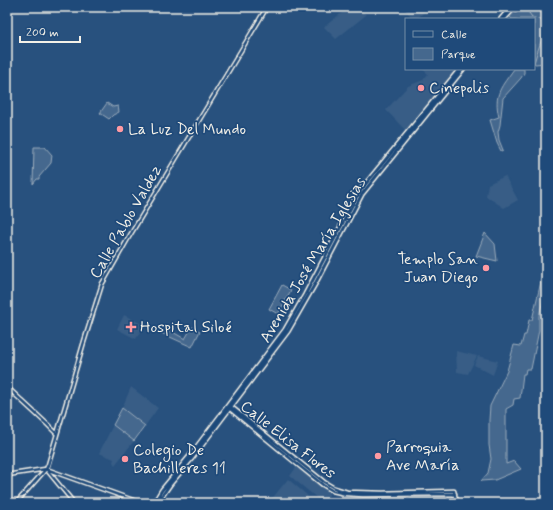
<svg xmlns="http://www.w3.org/2000/svg" width="553" height="510" viewBox="0 0 553 510" font-family="Mynerve,sans-serif">
<rect width="100%" height="100%" fill="#28517e"/>
<filter id="ink" filterUnits="userSpaceOnUse"><feTurbulence type="fractalNoise" baseFrequency=".025" numOctaves="2"/><feDisplacementMap in="SourceGraphic" scale="8" xChannelSelector="R" yChannelSelector="G"/><feConvolveMatrix kernelMatrix="1 2 1 2 8 2 1 2 1" color-interpolation-filters="sRGB"/></filter>
<g filter="url(#ink)">
<path fill="#375d86" d="M349,7H360L366,15L336,39L324,27Z
M403,7H425L427,9L417,19H413Z
M422,69H457L406,131L386,110L408,86L423,80L428,74Z
M505,176L518,200L504,208L486,196L488,184Z
M124,315L144,325L136,339L117,329Z
M456,351L477,356L468,374L457,372Z
M478,356L498,361L493,375L474,365Z
M131,387L158,408L145,426L122,408Z
M113,425L134,441L115,465L113,462L114,459L99,453Z
M297,466L317,483L329,491V496L323,503L290,476Z
M288,479L308,496L303,503H273L270,501Z"/>
<path fill="#45688e" stroke="#9cacbb" d="M524,7H535L546,11V63L535,64L534,63V19H512L509,16L513,12Z
M514,69H524V73L521,78L503,98L500,125L498,132L499,140L503,150L501,151L497,143L490,120L499,117C493,94 502,86 514,69Z
M107,103L113,107L118,106L119,112L113,115L109,119L100,113Z
M34,147H45L52,155L51,163L39,177V179H37L33,184Z
M485,233L495,244L497,261L476,256Z
M543,273L546,275V288L539,316V330L531,369H526L525,374H523L520,398L514,399L513,405L506,409V464L514,461L521,469L495,480L481,481L488,473L491,459L489,445V420L490,406L507,371L514,345L521,346L524,335H526L529,320H532Z
M282,285L291,290L278,314L269,309Z
M162,326L185,339L192,327L200,331L192,347L159,332Z
M122,408L145,426L134,441L113,425Z"/>
<g fill="none" stroke-linecap="round" stroke-linejoin="round">
<path stroke="#a4b2be" stroke-width="1" d="M529,7V13L532,17L541,20L545,30L537,53L534,63"/>
<g stroke="#f4f1e8" stroke-width="5.5">
<path id="tertiary" d="M7,31V7
M7,387L47,424L57,434
M230,406L324,482L334,488L347,492L382,493L454,491L455,496L458,503
M229,408L297,464L323,485L333,491L346,494L363,495L455,494
M47,470L74,503
M7,475L46,469L141,503
M16,503L46,469L48,465L83,345L102,284L105,279L129,237L267,7"/>
</g>
<g stroke="#f4f1e8" stroke-width="6">
<path id="secondary" d="M501,19L511,7
M504,19L515,7
M154,503L162,490L190,456L285,330L305,295L359,192L460,69
M157,503L171,483L192,458L288,331L315,284L362,194L463,69"/>
</g>
<g stroke="#f4f1e8" stroke-width="6">
<path id="primary" d="M509,7V9
M542,7L546,8
M511,11L520,7"/>
</g>
<use href="#tertiary" stroke="#1f4a7a" stroke-width="2.5"/>
<use href="#secondary" stroke="#1f4a7a" stroke-width="3"/>
<use href="#primary" stroke="#1f4a7a" stroke-width="3.5"/>
</g>
</g>
<g fill="#ff9aa2" stroke="#1f4a7a" stroke-width="1.5">
<circle cx="421" cy="88" r="4"/>
<circle cx="120" cy="129" r="4"/>
<circle cx="486" cy="268" r="4"/>
<path d="M129 321h4v4h4v4h-4v4h-4v-4h-4v-4h4z"/>
<circle cx="378" cy="456" r="4"/>
<circle cx="125" cy="459" r="4"/>
</g>
<g text-anchor="middle" dominant-baseline="central" stroke-width="3.5" stroke-linejoin="round" paint-order="stroke">
<g font-size="16" fill="#f4f1e8" stroke="#1f4a7a" text-anchor="start">
<text x="429" y="88">Cinepolis</text>
<text x="128" y="129">La Luz Del Mundo</text>
<text x="478" y="259" text-anchor="end">Templo San<tspan x="478" dy="18">Juan Diego</tspan></text>
<text x="140" y="327">Hospital Siloé</text>
<text x="386" y="447">Parroquia<tspan x="386" dy="18">Ave María</tspan></text>
<text x="133" y="450">Colegio De<tspan x="133" dy="18">Bachilleres 11</tspan></text>
</g>
<g font-size="16" fill="#f4f1e8" stroke="#1f4a7a">
<text transform="translate(126 222) rotate(-60)">Calle Pablo Valdez</text>
<text transform="translate(313 260) rotate(-59)">Avenida José María Iglesias</text>
<text transform="translate(288 440) rotate(38)">Calle Elisa Flores</text>
</g>
</g>
<rect width="553" height="510" fill="none" stroke="#1f4a7a" stroke-width="24"/>
<rect x="12" y="12" width="529" height="486" fill="none" stroke="#f4f1e8" stroke-width="1.5" filter="url(#ink)"/>
<rect x="405" y="18" width="130" height="52" fill="#1f4a7a" stroke="#748da6"/>
<rect x="413" y="31" width="20" height="6" fill="#1f4a7a" stroke="#748da6"/>
<text x="441" y="38" font-size="12" fill="#f4f1e8">Calle</text>
<rect x="413" y="48" width="20" height="12" fill="#45688e" stroke="#748da6"/>
<text x="441" y="58" font-size="12" fill="#f4f1e8">Parque</text>
<path d="M20 36v6h60v-6" fill="none" stroke="#f4f1e8" stroke-width="2"/>
<text x="26" y="36" font-size="12" fill="#f4f1e8" stroke="#1f4a7a" stroke-width="3" paint-order="stroke">200 m</text>
</svg>
